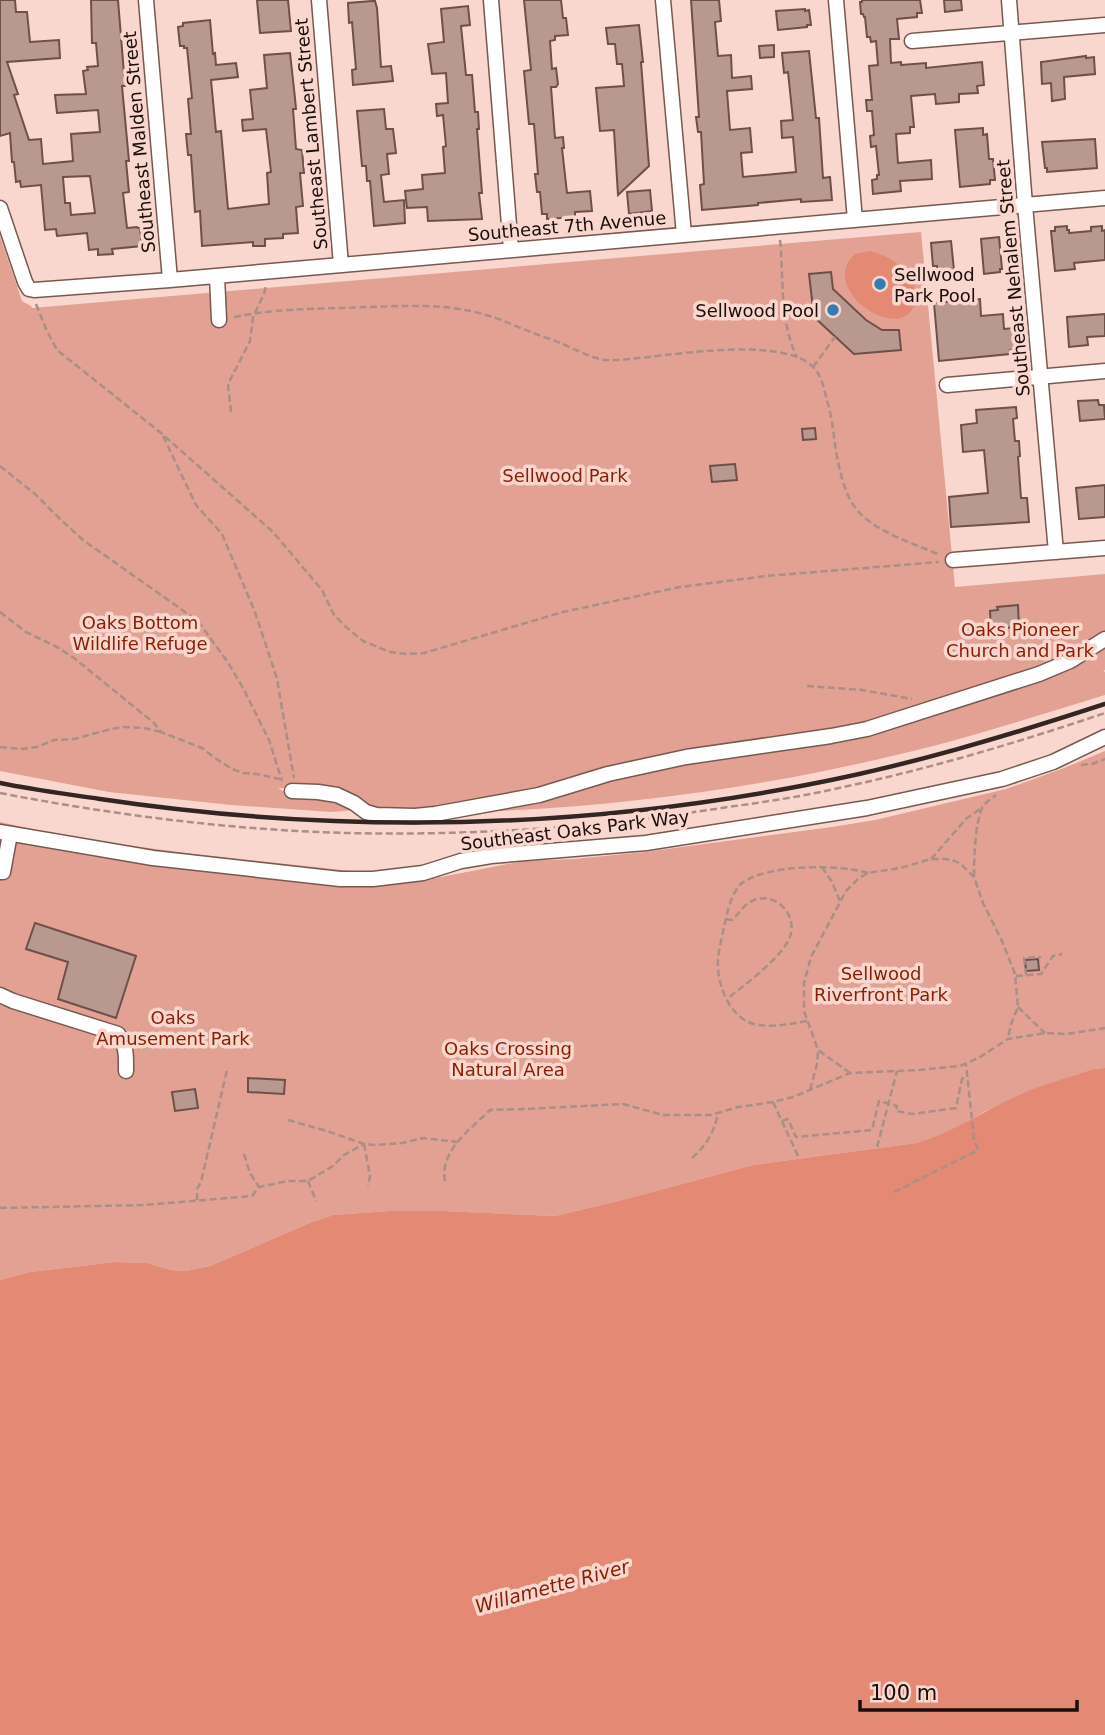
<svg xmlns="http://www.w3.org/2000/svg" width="1105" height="1735" viewBox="0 0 1105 1735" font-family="'DejaVu Sans',sans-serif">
<rect width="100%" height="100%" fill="#fad7ce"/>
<path fill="#e2a192" d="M921,232L955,587L1105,574V670L1103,671L1105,672V695C1049,712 993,730 937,745C794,782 644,805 496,811V808L531,793L401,812L367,807L356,799L348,791L278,788L289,795L334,800L354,810L331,812L231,805L109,792L0,771V236L22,301L31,306L32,308Z
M1105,751V1068L1093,1069L1054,1082L986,1111L957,1128L935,1137L916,1143L753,1165L622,1200L555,1216L443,1211H389L333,1215L312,1222L210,1266L186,1271L171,1270L147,1263L115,1262L30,1272L0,1280V822L45,832L118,844L194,854L352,871L441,877L523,861L574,859L645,852L832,827L875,820L1006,789L1064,768Z"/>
<path fill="#e48974" d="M870,251C886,255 902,264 911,278C915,286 917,297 914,305C901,345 816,289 855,254Z
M1105,1068V1735H0V1280L30,1272L115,1262L147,1263L171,1270L186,1271L210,1266L312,1222L333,1215L389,1211H443L555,1216L622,1200L753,1165L916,1143C952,1133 982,1112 1015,1097C1040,1085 1067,1078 1093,1069Z"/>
<path fill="#b99890" stroke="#6e5049" stroke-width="2" fill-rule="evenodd" d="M0,0H15L16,12H27L30,42L59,40L60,58L7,62L18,94L14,95L29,140L41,139L43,164L73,161L71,134L100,132L98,110L57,113L55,95L86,94L83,71L88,70L87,67L98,66L96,43H92L91,0H118L125,86H122L129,161H126L129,192L123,193L127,228L137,227L138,228H140L142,246L112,249L113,254L98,255V249L89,250L87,233L57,236L56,229L45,230L41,185L21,187L20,181L16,182L14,162H12L10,133L0,136ZM90,176L95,213L71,215L70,203H65V201L63,177Z
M257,0H288L291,31L260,33Z
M524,0H561L563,18H566L568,35L555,36V40L550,41L552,69L556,68L558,84L556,87H551L555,138L563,137L564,148H562L567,193L590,191L592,211L575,212V217L547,219V214H542L540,192H537L535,174H538L534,124H529L524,71L531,70Z
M691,0H719L721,21L715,22L718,56L731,55L732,78L751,76L752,89L727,91L730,130L750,128L752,152L741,153L743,177L796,172L793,137L782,138L781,121L793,120L788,72L784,73L782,53L809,51L816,118H819L823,178L830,177L832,200L801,202V199L758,203V205L702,210L700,185L704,184L701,132H698L696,117H699Z
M862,0H920L922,13H917V17L897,19L899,39H890L891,63L901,62V65L926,63V68L982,62L984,85L977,86L978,93L959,94V102L936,104L935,94L911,96L914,127H910V133L896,134L898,163L931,160L932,179L900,181L901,191L873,194L872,180L877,179V175H879L876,146L871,147L870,136L874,135L872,111H867L866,100H872L869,66L878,65L876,41L871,42L870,37H867L865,17H864L863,14H861L860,2H862Z
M944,0H961L962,10L945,12Z
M372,1H375L377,8L381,67L391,66L393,81L353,85L352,70L356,69L352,22L349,23L348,3Z
M468,6L470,25L461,26L466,75H472L475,112H478L479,129H477L482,193H479L482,219L428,221L427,207L407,208L405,191L423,189L422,175L445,173L443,147L446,146L443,115L437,116L436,104L448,103L446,73L432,74L428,44L444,42L441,9Z
M805,9V11L809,10L811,25H807V27L778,30L776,11Z
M210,20L213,54L215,53L216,65L236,63L238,77L211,80L216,132L221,131L228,209L269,204L267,173L271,172L266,129L243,131L242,120L253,119L250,90L267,88L264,55L290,53L295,98L296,109H293L296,149L302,150L304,173H300L303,206L296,207L298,233L283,234V238L265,239V246H253V242L202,246L200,211L195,212L191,155H188L186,134H191L188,99L192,98L187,48H184V46H180L178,27L183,26V23Z
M639,25L643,62H641L649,166L618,195L614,130L600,131L596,88L624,86L622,64H617L615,44H608L606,28Z
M774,45V57L760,58L759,46Z
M1086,56V58L1094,57L1095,74L1064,77L1065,99L1052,101L1051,83L1042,84L1041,62Z
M384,109L386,129H393L396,153L387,154L389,174L381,175L384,202L404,200L405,223L374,226L370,181H367L366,166H362L357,111Z
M983,128V135L987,134L989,159H993L995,180H990V184L960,187L955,130Z
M1095,139L1097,168L1047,172V168H1045L1042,142Z
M650,190L652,211L629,214L627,192Z
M1067,226V230H1069V233L1091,231V227L1102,226V231L1105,230V260L1074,263L1075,269L1055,271L1051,231H1055V227Z
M999,237L1002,269H1000V272L984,274L981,239Z
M951,241L954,270L938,272L937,266H933L931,243Z
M831,272L833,289L866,320L882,330H899L901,350L854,354L814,317L809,274Z
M980,299L981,316L1003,314L1004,329L1014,328L1016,349L1010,350V354L939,361L934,303Z
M1105,314V336L1087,337L1088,345L1069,347L1067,317Z
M1098,400L1099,405H1104L1105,419L1080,421L1078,401Z
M1016,407L1017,418L1013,419L1015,441H1019L1020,456L1018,457L1021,498H1027L1029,522L951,527L949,497L988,493L984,450L963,452L961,425L977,423L976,410Z
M815,428L816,439L803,440L802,429Z
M735,464L737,480L712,482L710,466Z
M1105,485V517L1079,519L1076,488Z
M1018,605L1019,627L991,629L990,611L998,610L997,607Z
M35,923L136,956L116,1018L58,999L68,962L26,949Z
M1038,959L1039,970L1026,971L1025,960Z
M248,1078L285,1080L284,1094L248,1092Z
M195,1089L198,1108L175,1111L172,1092Z"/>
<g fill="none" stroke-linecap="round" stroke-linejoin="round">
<g stroke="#765951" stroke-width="17">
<path id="minor" d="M146,0L170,280
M319,0L341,265
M491,0L511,250
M663,0L684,235
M836,0L855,220
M1009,0L1025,205L1056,552
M912,41L1105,25
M0,208L25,282L29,289L34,290L170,280L1105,198
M217,276L219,320
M947,385L1105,371
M953,560L1105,548
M292,791L318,792L337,795L354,803L366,812L376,815L415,816L435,814L539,795L608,774L686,757L831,736L867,729L1039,674L1070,661L1105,639
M0,832L153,858L340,879H373L423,873L461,861L491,856L646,843L867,808L1002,779L1053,762L1105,737
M0,872H3L10,834
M0,995L13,1001L118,1034C127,1046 126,1057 126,1071"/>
</g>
<path stroke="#a98f88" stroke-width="2.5" stroke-dasharray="7 3.5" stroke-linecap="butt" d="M780,240C784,278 779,321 797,357
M36,304L46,329L57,350L161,433L273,532L322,590L334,615L346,627L363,641L390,652L406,654L424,653L563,612L680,587L766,576L939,562
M234,317C278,308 322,309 366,307C406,306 448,303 486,315C502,319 516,327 531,332C540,336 551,339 560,343C578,350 596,362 615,360C661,358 777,334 812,366C823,376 824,391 828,404C834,425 834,446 839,466C842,480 846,494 854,506C871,531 913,543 940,555
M813,367L835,337
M231,412L228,384L250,341L253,317L264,294L266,285
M163,436L196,505L222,534L255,612L277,679L294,778
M0,466L35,494L59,518L83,540L198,621L227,661L243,688L269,740L282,781
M0,612L26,632L57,647L74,658L154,723L161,732L202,748L215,758L232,769L243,773L256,774L280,779
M807,686L862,690L912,699
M0,747L22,749L37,747L54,740L74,739L111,729L123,727L144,728L161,732
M1081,765L1092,764L1105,759
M0,793C114,815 231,830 347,833C475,836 602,827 728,807C764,802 799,797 834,789C926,770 1016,743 1105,713
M931,859L967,818L983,807
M822,867L832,882L840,901
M974,876C974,859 975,821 983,806C986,802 992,798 996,795
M726,919L732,920C739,914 743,905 752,901C777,889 801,919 788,941C778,960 745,985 728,998
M1026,975L1024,958L1041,957
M1016,976L1041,974L1053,956L1062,954
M1018,1007L1045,1033
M807,1021C789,1024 772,1028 754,1024C729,1018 716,982 718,959C719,948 722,937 724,927C727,914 731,892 742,883C768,864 838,864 868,873
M850,1073L818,1050L804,1011V983L811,957L846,891L859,878L868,873L900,868L931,859H945L955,861L961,864L974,877L983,903L1002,941L1015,974L1018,1007L1011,1024L1008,1038
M810,1090L817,1064L818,1050
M773,1102L799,1158
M288,1120L327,1131L364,1144L375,1145L402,1143L423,1138L457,1142
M782,1121L788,1119L796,1137L872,1130L879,1101L897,1106L896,1111L912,1114L956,1108L962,1079L967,1075
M364,1144L370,1176L368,1186
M877,1147L897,1071
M244,1154L250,1173L259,1187
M692,1158C706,1146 714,1132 718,1114
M308,1181L316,1201
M445,1181C439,1151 471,1129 490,1110L526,1109L623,1104L663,1115H711L738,1107L773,1102L793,1097L850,1073L919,1070L960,1066L980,1057L1008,1039L1045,1033L1067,1034L1105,1028
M894,1192L978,1150L974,1139L966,1064
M197,1200V1189L201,1182L227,1070
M0,1208L144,1205L252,1196L259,1187L288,1181H308L333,1166L344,1155L364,1144"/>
<use href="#minor" stroke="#fff" stroke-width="14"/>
<path stroke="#332522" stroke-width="4.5" d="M0,783C33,790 67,794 100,799C335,834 573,830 806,785C907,766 1007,736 1105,704"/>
</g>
<g fill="#357cb1" stroke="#fad7ce" stroke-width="2.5">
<circle cx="880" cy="284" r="7"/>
<circle cx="833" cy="310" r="7"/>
</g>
<g text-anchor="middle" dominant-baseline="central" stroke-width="7" stroke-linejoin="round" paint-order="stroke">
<g font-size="18" fill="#190e0b" stroke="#fad7ce">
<text transform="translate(311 134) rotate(-95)">Southeast Lambert Street</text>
<text transform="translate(139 142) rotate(-95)">Southeast Malden Street</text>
<text transform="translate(567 226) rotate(-5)">Southeast 7th Avenue</text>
<text transform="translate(1013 278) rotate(-95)">Southeast Nehalem Street</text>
<text transform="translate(575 830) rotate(-7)">Southeast Oaks Park Way</text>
</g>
<g font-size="18" fill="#190e0b" stroke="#fad7ce" text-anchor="start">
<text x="894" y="274">Sellwood<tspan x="894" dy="21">Park Pool</tspan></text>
<text x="819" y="310" text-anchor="end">Sellwood Pool</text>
</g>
<g font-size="18" fill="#891e03" stroke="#fad7ce">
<text x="565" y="475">Sellwood Park</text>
<text x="140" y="622">Oaks Bottom<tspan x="140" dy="21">Wildlife Refuge</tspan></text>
<text x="1020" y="629">Oaks Pioneer<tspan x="1020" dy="21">Church and Park</tspan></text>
<text x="881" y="973">Sellwood<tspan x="881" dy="21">Riverfront Park</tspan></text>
<text x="173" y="1017">Oaks<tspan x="173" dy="21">Amusement Park</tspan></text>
<text x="508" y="1048">Oaks Crossing<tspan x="508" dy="21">Natural Area</tspan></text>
</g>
<g font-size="19" font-style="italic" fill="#891e03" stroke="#fad7ce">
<text transform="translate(552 1586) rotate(-15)">Willamette River</text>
</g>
</g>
<path d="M860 1700v10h217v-10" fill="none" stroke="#190e0b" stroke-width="3.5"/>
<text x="870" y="1700" font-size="21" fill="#190e0b" stroke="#fad7ce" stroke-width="5" paint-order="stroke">100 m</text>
</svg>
